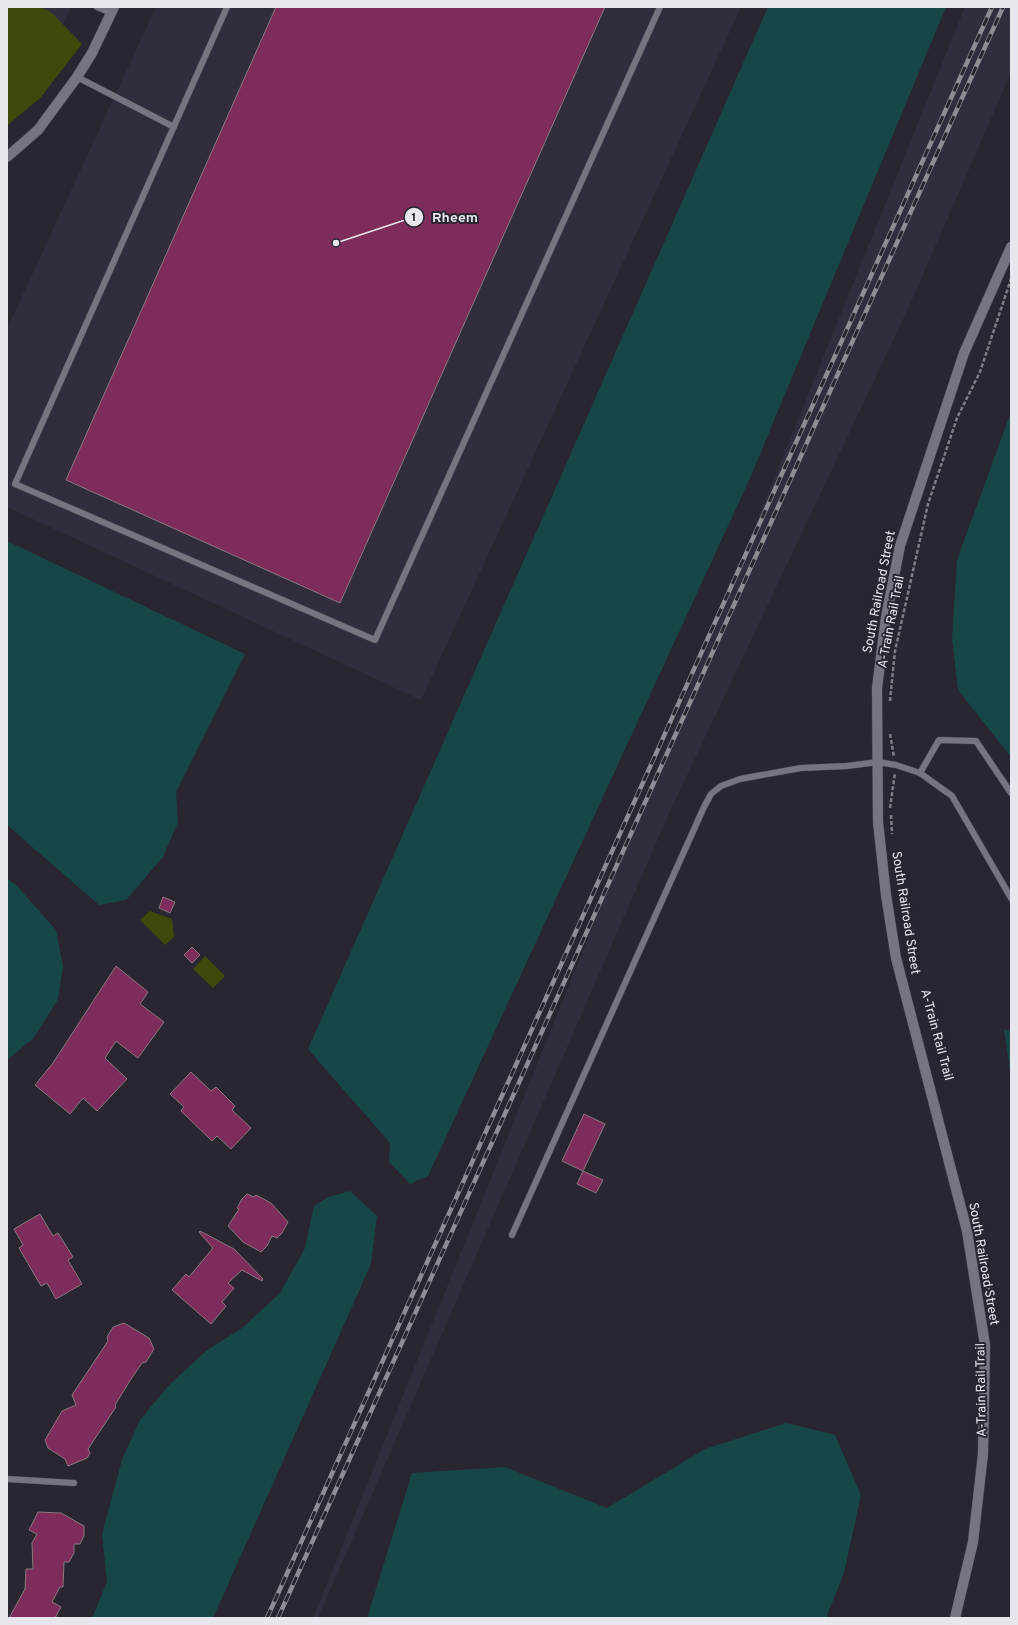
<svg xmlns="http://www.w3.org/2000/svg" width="1018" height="1625" viewBox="0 0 1018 1625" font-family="Overpass,sans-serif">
<rect width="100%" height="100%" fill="#292631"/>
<path fill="#322d3e" d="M40,7H71L63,25L51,12Z
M156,7H741L421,700L7,507V329Z
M965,7H1011V73L907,311L671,809L318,1618H313Z"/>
<path fill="#40490b" d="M7,7H40L51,12L82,44L41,97L7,126Z
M150,911L172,919L174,937L165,945L140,920Z
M205,956L225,976L213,988L193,969Z"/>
<path fill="#174648" d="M768,7H946L751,476L428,1176L410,1184L389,1162L390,1143L308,1049Z
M1011,412V757L958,690L952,639L957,560Z
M7,541L245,654L176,792L178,822L163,857L126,900L99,905L7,825Z
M7,878L17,886L56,930L63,966L58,999L34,1038L7,1060Z
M1004,1029L1011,1032V1077Z
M350,1191L377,1216L371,1264L213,1618H92L107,1582L102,1534L122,1460L140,1420L169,1385L206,1351L242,1328L280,1293L305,1248L314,1206L328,1197Z
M786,1423L835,1435L861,1495L844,1573L826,1618H367L412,1473L505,1467L607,1508L705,1449Z"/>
<path fill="#7e2c5b" stroke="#87797f" d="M276,7H605L340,603L66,480Z
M163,897L175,902L170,913L159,908Z
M192,947L200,955L192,963L184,955Z
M116,966L148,992L140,1004L164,1022L138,1058L116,1041L105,1058L127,1079L97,1111L83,1098L70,1114L35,1085L53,1063Z
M191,1072L211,1091L216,1087L235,1106L232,1110L251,1128L231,1149L217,1136L212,1141L181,1111L184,1107L170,1094Z
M584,1114L605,1124L583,1171L562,1161Z
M583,1171L603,1180L596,1193L577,1184Z
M247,1194L254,1197L256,1195L271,1203L288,1222L282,1233L277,1238L272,1236L267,1246L261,1252L243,1242L228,1226L239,1209L237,1208L242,1199Z
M40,1214L53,1236L58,1233L73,1257L68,1260L82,1284L56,1299L47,1283L41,1286L19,1248L23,1245L14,1229Z
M200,1231L234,1249L263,1279L262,1281L242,1270L228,1283L234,1288L222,1302L226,1306L211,1324L172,1290L186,1274L189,1277L213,1248L199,1232Z
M124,1323L149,1338L154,1349L146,1362L142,1363L131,1379L115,1405L116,1407L88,1449L90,1453L87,1458L68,1466L65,1459L48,1448L45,1440L62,1411L76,1405L72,1395L108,1341L107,1337L113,1327Z
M38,1512L61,1513L84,1526V1536L80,1544H74V1553L69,1562H64L63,1587H60L52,1602L61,1607L55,1618H9L25,1589L26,1569H33L32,1543L37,1534L29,1530Z"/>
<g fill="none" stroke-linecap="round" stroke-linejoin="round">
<g stroke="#45434c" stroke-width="7">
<path id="service" d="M97,7L111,13
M227,7L15,484L375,640L660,7
M77,77L174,127
M920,773L939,740L976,741L1011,793
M512,1235L704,807L711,794L721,786L740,779L801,768L847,766L878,762L896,765L920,773L952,796L1011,898
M7,1479L74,1483"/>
</g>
<g stroke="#45434c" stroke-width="11">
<path id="tertiary" d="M7,157L38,130L77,77L92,53L114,7
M955,1618L973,1542L983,1454L985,1345L967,1231L896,958L886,895L878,822L877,688L886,617L900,546L964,353L1011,247"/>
</g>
<path stroke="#7e7c85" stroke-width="2.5" stroke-dasharray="4 2" stroke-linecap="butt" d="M890,701L895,651L928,504L957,418L980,372L1011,279
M890,734L894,757
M890,808L895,773
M891,815L892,834
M988,1280L989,1291"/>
<use href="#service" stroke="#777481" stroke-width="6"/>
<use href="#tertiary" stroke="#777481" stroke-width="10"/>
<g stroke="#8e8c95" stroke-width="4.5">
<path id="rail" d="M267,1618L992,7
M278,1618L1003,7"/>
</g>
<use href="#rail" stroke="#292631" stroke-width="3" stroke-dasharray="9" stroke-linecap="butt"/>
</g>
<g text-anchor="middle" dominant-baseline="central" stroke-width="4" stroke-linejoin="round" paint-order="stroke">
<g font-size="13" fill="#e7e6ed" stroke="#292631">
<text transform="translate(880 592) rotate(-79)">South Railroad Street</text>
<text transform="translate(892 622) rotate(-79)">A-Train Rail Trail</text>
<text transform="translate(905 913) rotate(81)">South Railroad Street</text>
<text transform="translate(936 1035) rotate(75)">A-Train Rail Trail</text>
<text transform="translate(983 1264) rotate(80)">South Railroad Street</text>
<text transform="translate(982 1390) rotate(-91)">A-Train Rail Trail</text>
</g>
</g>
<path fill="none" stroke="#e7e6ed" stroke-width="1.5" d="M336 243L414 217"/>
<g fill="#e7e6ed" stroke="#292631" stroke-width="1.5">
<circle cx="336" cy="243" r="4"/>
<circle cx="414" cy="217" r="10"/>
</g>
<g font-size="12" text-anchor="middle" font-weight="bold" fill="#111">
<text x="414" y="221">1</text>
</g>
<g font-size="14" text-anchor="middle" font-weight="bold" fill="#e7e6ed" stroke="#292631" stroke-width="4" stroke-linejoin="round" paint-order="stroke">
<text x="455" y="222">Rheem</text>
</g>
<rect width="1018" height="1625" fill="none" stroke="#e7e6ed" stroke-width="16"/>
</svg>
